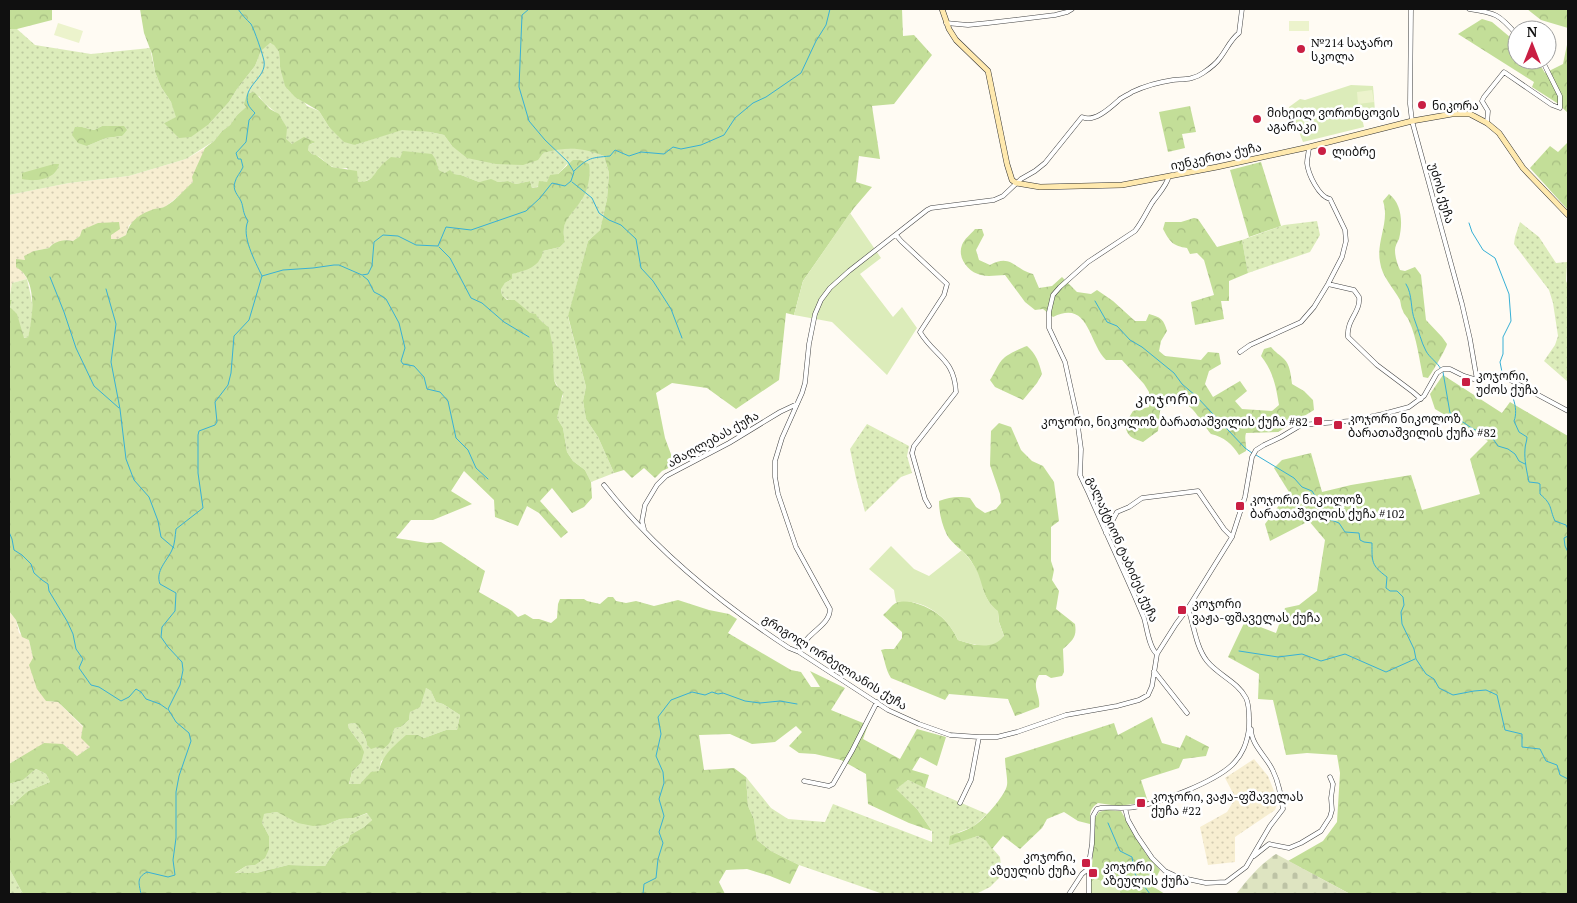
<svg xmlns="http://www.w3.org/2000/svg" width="1577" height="903" viewBox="0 0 1577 903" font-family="'PT Serif','Noto Sans Georgian',serif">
<defs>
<pattern id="farmland-dots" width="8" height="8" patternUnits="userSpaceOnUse" patternTransform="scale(1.25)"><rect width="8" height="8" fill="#f7eed1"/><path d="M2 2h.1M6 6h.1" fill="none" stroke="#d3cbb2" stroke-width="1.8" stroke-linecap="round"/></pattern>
<pattern id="grass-dots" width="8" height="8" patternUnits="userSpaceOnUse" patternTransform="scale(1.25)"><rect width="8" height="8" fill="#dcecba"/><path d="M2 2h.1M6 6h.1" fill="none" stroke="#bcc99f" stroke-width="1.8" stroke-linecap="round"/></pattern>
<pattern id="forest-crowns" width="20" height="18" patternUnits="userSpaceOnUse" patternTransform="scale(1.25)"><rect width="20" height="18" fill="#c3de98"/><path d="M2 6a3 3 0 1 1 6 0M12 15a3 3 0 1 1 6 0" fill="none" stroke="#a6bd82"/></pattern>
<pattern id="cemetery-stones" width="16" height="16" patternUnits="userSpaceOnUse" patternTransform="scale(1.25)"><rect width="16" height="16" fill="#dee4c1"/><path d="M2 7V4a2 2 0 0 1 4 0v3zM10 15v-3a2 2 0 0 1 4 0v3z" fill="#bdc3a5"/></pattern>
</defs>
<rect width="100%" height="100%" fill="#fffbf3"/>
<path fill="url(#farmland-dots)" d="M205,148L193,182L182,193L165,207L152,210L129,225L126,235L118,239H111V235L80,236L73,241L65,240L51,245L49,248L34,251L25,260L22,271L27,279L12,283L9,300V195L69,183L129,176L186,159Z
M9,611L16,620L19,633L29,640L33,658L46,701L58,702L83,727L90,747L77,756L63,744L17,759L9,764Z
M1254,759L1268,776L1278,801L1275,810L1235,837V862L1208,865L1200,827L1227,812L1233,802V793L1225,778Z"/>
<path fill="url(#grass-dots)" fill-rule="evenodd" d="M9,29H17L35,45L91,54L150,48L155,72L161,87L171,102L177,117L164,123L209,124L229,102L237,89L255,66L261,51L269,43L274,44L279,52L280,67L307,106L319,111L329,127L355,145L402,129L430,132L444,135L452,146L543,153L559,149L576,148L590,150L604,156L609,173L607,199L600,230L588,241L568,317L586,387L583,401L586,419L598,437L614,473L591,482L585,470L573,461L567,452L563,428L557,418L560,403L563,396L554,380L553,360L543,322L530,314L515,300H508L502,295L501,288L505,283L512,279V274L525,270L543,251L560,247L565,242C560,223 569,214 582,200L567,164C559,175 545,186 532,188L530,181L516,184L508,181L498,182L491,180L479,182L461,175L445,173L439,170L436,160L423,153H415L400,158L376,172L373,178L363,182H357L347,168C326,171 325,156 312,154L308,150L309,145L314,143L292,144L285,139C285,134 285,127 284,123C279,111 265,107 259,96L237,115L230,125L222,131L214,141L186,159L129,176L69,183L9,195ZM102,126H124L122,136L106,138L87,146L82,127L94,130Z
M1317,221L1320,235L1310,252L1248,273L1242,240L1284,225Z
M1520,222L1539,237L1556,263L1567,262L1566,281L1568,285V382L1544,361L1555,345L1558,336L1553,303L1549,290L1514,244L1515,237Z
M27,279C33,305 35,312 28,337L23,338L10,306L12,300H9L12,283Z
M867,424L909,446L907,456L912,473L901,477L865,512L856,478L850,449Z
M426,688L431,691L436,702L443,704L460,715L457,730H446L424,738L418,735L381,761L379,771L360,784L349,785L352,772L361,763V745L348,727V724L355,723C361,730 366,736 367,745L392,734L395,728L401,727L409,720L410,712Z
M36,769L46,774L50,782L28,791L12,805L9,804V784L23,780Z
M746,777L771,808L788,819L825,822L833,804L932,842V831L917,809L895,789L908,780L987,814L973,827L959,832L949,844L978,836L986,841L1000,857L1002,875L990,887L976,894H883L799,865L771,851L757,840L754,819L748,806Z
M277,812L326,825L340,819L354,818L368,813L372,820L364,827L350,835L348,842L337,848L325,866L288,865L256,873L234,874L246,866L255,865L269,836L262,823L263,814Z
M9,868L23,894H9Z"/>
<path fill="url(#forest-crowns)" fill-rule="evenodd" d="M9,9H52V20L17,29H9Z
M140,9H902L903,36L914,35L932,55L894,104L872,106L880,159L859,156L856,182L872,187L854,208L803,281L794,315L786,313L779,380L736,409L707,388L672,383L656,393L665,438L675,465L662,471L655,478L644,468L632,478L624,470L614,473L598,437L586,419L583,401L586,387L568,316L588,241L600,230L607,199L609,173L604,156C581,147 567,147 543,153L538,160L523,165L496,164L467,158L452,146L444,135L430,132L402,130L355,145L344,142L329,127L319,111L295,97L285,86L280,67L279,52L274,45L270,43L261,51L255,66L237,89L229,102L209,124L191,137L179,138L164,123L176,117L171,102L161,87L155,72L152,54L144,33Z
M1527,9H1568V28L1541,20Z
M1482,19L1492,22L1517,43V60H1537L1545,73L1563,64L1568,40V113L1557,103L1532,87L1534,82L1458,34Z
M254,92L270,109L279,114L287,128L286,139L292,144L304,137L315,142L309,145L308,150L312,154L316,155L332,167L357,171L358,182C374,182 372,175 381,166C384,162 388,160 391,157L400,158L403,151L432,154L436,160L439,170L445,173L450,170L454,174L461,175L479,182L491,179L498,182L508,181L516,184L530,181L532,188L538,187L539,181L547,182L550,175L558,174L573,160H580L589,164C591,175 588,191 581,201C570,217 560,221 565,242L560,247L543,251C542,254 542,257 540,259C536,268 521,272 512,274V279L505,283L501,289L502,295L507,300H515L530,313L536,314L537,317L549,328L553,348L554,380L556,385L563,392L557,418L563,428L567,452L573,461L585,470L591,482L592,498L584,507L572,513L552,488L540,501L568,532L561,538L539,513L527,506L518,526L495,517L494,500L464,471L451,491L472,504L433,520H411L396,538L427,543L441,542L485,571L479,592L512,611L518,617L525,614L533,619H539L551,623L557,618L558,604L560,599H584L587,601L600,604L608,597H613L616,601L626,603L636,601L654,606L678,600L709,610L729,614L737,619L728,633L791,670L801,672L811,687H820L810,671L845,688L831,710L868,725L863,739L900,759L917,729L946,737L937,766L920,757L912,770L929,775L925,788L908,780L896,789L917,809L932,831L909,823L868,804L866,774L841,760L815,754L799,753L789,746L802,732L796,726L775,742L752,744L730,734L699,735L704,770L734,768L746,777L748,806L754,819L757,840L771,851L799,865L790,884L770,876L747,869L726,870L719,882L725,894H23L9,868V804L12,805L28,791L50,782L46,774L36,769L23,780L9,784V764L44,743L63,744L77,756L90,747L81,738L83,726L58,702L46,701L37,689L29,665L33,658L29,640L22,637L16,620L9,611V300H12L10,307L17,314L24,338L28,337C33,317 38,279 16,267V259L25,260L24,256L34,251L49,248C54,241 65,239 73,241L80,236L82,230L98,223L119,222L120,229L111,235V239H118L126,235C130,220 140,214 154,209C158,208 163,208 166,206C175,201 185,189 193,182L192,177L205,148L214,141L222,131L230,125L237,115L246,107L244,104L247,94ZM426,688L431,691L436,702L443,704L460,715L457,730H446L424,738L418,735H406C394,746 382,755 379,771L371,772L360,784H349L352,772L361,763L364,752L361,745L348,727V724L355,723C361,730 366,736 367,745L371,749L377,747L383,749C395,740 389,739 395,728L401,727L409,720L410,712L420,707ZM277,812L298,823L313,826L326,825L340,819L354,818L367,813L372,820L364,827L350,835L348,842L337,848L325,866L288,865L256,873H235L246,866L255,865L265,858L269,849V836L262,823L264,814Z
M1190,106L1196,132L1182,134L1185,148L1168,152L1159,112Z
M102,126H124L127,130L122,136L106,138L87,146L78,143L72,135L75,127H82L94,130Z
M1568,142V210L1530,168L1550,146L1558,152Z
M1261,162L1281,226L1249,237L1230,170Z
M54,164H59C56,180 35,182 22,179V173Z
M1389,194C1402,204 1403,223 1399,239C1397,243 1395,246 1395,250C1395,257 1397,263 1400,270L1405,271L1415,267L1421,275L1426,320L1442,337L1447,344C1446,349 1432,373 1428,378L1423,377C1419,359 1417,338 1409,321C1408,317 1404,315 1403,311C1401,308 1401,304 1400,300C1393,287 1382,277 1380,262C1376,241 1390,222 1383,201Z
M1194,218L1198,219L1217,247L1242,240L1248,273L1229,281V301H1221L1224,319L1195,325L1191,302L1214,295L1204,260L1197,253L1190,254L1187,248C1173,246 1170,242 1163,229L1165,222H1181Z
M975,229H982L984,235L976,250L979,260L990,265C1011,253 1014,269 1033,274L1039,288L1052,286L1062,277L1077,292L1091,294L1097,290L1113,301L1135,321H1146L1149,314C1161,317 1164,320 1167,331L1161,341L1159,351L1165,356L1201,360L1208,352L1219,353L1221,364L1209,371L1205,384L1213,397L1240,381L1247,391L1235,401L1242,409L1272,411L1279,405C1276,386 1273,371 1261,356L1264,349L1271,347C1276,353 1279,354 1284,359C1290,364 1291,376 1292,384L1304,391L1313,400L1314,410L1278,432L1246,433C1244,440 1247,444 1246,451L1239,455C1232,444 1224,437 1211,434C1195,415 1188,389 1160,411L1158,431L1143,442C1132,438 1127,437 1125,424L1133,411L1149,407V392L1144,384L1122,360H1106C1088,342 1089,299 1053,317L1043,309L1035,310L1025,302L1005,275C997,275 989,277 981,275C968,272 957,258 962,245C964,239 971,234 975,229Z
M1027,346C1036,354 1039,362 1042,374L1037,383L1023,400L995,387L990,380C995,373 998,363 1004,358C1008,354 1021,348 1027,346Z
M1443,375L1502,413L1510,402L1568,436V894H1350L1288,861L1323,841L1337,822L1340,773L1337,755L1307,753L1286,755L1273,700L1258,699L1259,674L1228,657L1245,621L1276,633L1285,608L1299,605L1317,591L1325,540L1309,521L1270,541L1265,524L1289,492L1274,468L1282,460L1311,453L1322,492L1351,485L1411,475L1422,510L1480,494L1470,459L1488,441L1435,409L1430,394Z
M999,423L1011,427L1021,450L1032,461L1043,466L1054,482L1059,521L1051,527V561L1054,570L1052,580L1059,591L1056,609L1075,624C1077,637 1073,640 1063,649L1064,672L1062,676L1051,678L1046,675H1039C1031,687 1041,695 1039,707L1015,716L1008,699L949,694L945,700L891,678C885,669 885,659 881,650L885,649H894L902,638V632L883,615C888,611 893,603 898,602C905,599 911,602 918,604C937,610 950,622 958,640L975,645L1004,636L999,622L998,612C980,598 982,575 969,558C963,550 952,544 947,535C942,525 939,513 939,501C950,497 958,496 970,498L976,507L985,513L996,509L1001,503L1000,494L990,465L991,431Z
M1152,717L1162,743L1180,748L1186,735L1209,747L1206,756L1183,759L1179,768L1141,780L1148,802L1118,806L1098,803C1089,809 1090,814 1090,824L1078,821L1064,812L1047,819L1042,828L1020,849L1003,836L992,849L986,841L978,836L949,845L950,836C957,833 965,831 972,827C981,823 1006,795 1007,785C1008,780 1005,766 1005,758L1114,723L1118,735Z
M1106,810L1121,811L1146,854L1160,870L1152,886L1165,894H1121L1117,887L1095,879L1091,883L1095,818L1099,812Z"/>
<path fill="url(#cemetery-stones)" d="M1276,854L1350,894H1236C1248,879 1260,864 1276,854Z"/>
<path fill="#dcecba" d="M1351,85L1373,86L1375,111L1361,114L1364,127L1303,142L1289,107L1300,99L1305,100Z
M850,213L881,258L860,274L893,317L902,307L917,328L887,375L832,322L794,315L803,281Z
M891,546L914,569L929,576L962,550C968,557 974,564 978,573C984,589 984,600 998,611L999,622L1004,636C992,651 974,645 958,640C947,616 924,598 896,602L894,590L869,569Z
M1095,879L1118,887L1121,894H1091V883Z"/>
<path fill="#ecf3cc" d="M1289,21H1309V31H1289Z
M58,23L83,31L79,43L54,35Z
M1372,90L1374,102L1358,104L1357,92Z"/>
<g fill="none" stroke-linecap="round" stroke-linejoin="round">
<path stroke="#38b0d5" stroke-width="1" d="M238,9C242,15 246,19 251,24C254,29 263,55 264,61C267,78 242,86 248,104C249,107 253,111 255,113L249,120L246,142L236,153L238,159H241L243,167C241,172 236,177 235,182C232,190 238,195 241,201C244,208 242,212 248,221C241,236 255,261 262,276
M574,171C589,157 591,158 610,156L615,150L629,156L641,152L664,154L673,147L681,149L701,145L724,135L735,118L753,103L766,97L801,73L816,41L826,25L830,9
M572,182L592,198L599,213L609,220L621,225L636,239L641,268L653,281L671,309L682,338
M1469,223L1472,232L1483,250L1495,258L1509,294L1511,321L1503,337V354L1500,362L1502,372L1500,383C1512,387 1519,409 1514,421L1519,432L1527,437C1527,441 1525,445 1525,449C1524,460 1527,472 1529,482L1538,483L1540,484V494C1553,505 1549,508 1555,521L1566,525L1568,529
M439,247L450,258L471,298L482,303L504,322L529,337
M363,276L368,280L374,292L380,295L386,299L399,323L405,348L401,361L403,364L414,366L424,377L427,389L440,392L448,401L456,438L468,450L476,468L488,479
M50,277L64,312L76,348L94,386L119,408
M1406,284C1413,295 1410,309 1415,321C1419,331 1421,342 1426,351C1429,357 1437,362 1441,369
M106,289L116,324L111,362L120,409L126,459L134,480L149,497L158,521L161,537L174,548
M1095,301L1107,322L1117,326L1130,340L1142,347L1174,373L1182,384L1196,396L1245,448L1252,453
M1443,372L1450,413L1470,427L1483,434L1491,436L1498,446L1508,449L1515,454L1519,461L1525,464
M1256,455L1294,478L1302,487L1312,491L1317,499L1321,512L1326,518L1339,523L1345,532L1359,533L1360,540L1364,542L1372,543C1372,562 1371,565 1387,577L1386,588L1390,591H1397L1403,597L1404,605L1401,612L1402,624L1414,649L1416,659L1426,674L1434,679L1439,688L1453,695L1474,691L1486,690L1497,695L1505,730L1522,734V747L1540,749L1546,761L1557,765L1560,775L1568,779
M9,532L12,539L14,550L22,555L31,564L34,573L42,580L48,584L49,591L67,621L73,634L76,649L83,659L79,668L91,685L99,687L121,701L129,697L136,689L141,692L146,699L160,704L167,709
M1568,536L1564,538L1565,546L1568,552
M1239,651L1278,657L1302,654L1321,661L1345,654L1386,672L1415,659
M1108,823L1120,851L1132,857L1135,874L1150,894
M141,894C139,883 136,878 147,872L168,877L175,875L173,860L176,838V792L179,776L191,741L189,733L176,722L168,709L180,685L183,670L182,662L168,647L161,637L162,627L175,611L176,593L160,584C155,571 167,561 172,550C175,544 175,536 176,529L203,508L198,473V435L199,431L215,425L217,422L215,402L228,385L231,373L234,336L249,320L262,276L283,270L313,268L334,265H339L362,275L368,274L372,266L374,242L383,235L398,236L416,245L438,246L446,227L471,230L526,211L540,198L552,183L565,186L571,181L574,172L568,162L545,140L529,121L519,87L522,15L529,9
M643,894L644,884L656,878L658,859L663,843L659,832L664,816L659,799L664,783L663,772L656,756L661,734L658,717L671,700L692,692L705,695L712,692L718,694L723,693L745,701L760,703L780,701L797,704"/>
<g stroke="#434343" stroke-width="5">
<path id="minor" d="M1411,9L1410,104L1412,121L1462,304L1470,339L1477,380
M1469,9C1496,13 1499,14 1517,35
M946,23L968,25L988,23L1055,15L1067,12L1072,9
M1487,123L1488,111L1482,101L1484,97L1504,72L1552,105L1560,108V96L1542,60
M896,235L901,241L947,284L944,295L920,332C935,357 954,358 956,392L914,446L912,453L925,499L929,506
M1328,284L1354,290L1359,297C1361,312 1346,320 1348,337L1377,365L1413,392L1421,399
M1240,352L1250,345L1301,322L1314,307L1328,284L1342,257L1346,241L1345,230L1330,199C1319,197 1308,174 1307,163C1307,158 1309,152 1309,147
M604,485C655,550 720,603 789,648L799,652L888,710L919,724L950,735L979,737H997L1017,732L1066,715L1117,706L1139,700L1148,695L1152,686L1157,654L1176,624L1188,608L1232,537L1245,497L1252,457L1256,450L1264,445L1281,437L1301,425L1350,421L1383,414L1409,407L1424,396L1437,373L1443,369H1450L1464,376L1477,380L1494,374L1501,375L1568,411
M644,529L642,521L645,505L657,485L666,476L729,443L780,412L797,404
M1106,533L1117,512L1129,507L1142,498L1198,491L1224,529L1232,537
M799,652C802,647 804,642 808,638C816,629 830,622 830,609L796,547L778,494L775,477V461L782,438L802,393L805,383L809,344L815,314L821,300L830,288L849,271L927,210L931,208L994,200L1003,196L1021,179L1035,171L1045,163L1082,117C1094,123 1110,108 1119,100C1122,97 1128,95 1132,92C1145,86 1159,82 1173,80C1184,79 1193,80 1203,73C1209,69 1216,64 1220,58C1227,49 1230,40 1239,33L1242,9
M1157,654C1149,648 1147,628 1144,618C1127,577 1107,536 1089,494L1080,475L1081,449L1076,412L1065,362L1049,328V312L1053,295L1060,287L1088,262L1135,231C1142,222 1146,213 1152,203C1158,194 1166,187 1169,176
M1154,671L1187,713
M804,781L829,786L833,784L852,751L877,702
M960,803L971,780L979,737
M1125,808L1128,820L1137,836L1152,858L1165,871L1178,877L1206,883L1226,882L1246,867L1270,826L1283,809C1281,796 1279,783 1273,771C1267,757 1251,745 1251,729
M1254,856L1269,844L1289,848L1301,843L1321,831L1330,817L1332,810L1331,798L1333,784L1330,777
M1088,869L1089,875V894
M1069,894L1082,874L1088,869L1092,844L1093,816L1097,809L1101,808C1112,807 1124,809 1135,807C1160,803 1214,782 1232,765C1243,754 1247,743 1249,728C1249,718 1250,706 1246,698C1238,682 1218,675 1207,661C1196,647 1194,626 1188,608"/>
</g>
<g stroke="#323232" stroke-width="6">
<path id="secondary" d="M942,9L949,29L956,40L988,71L1007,164L1012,180L1016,183L1040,187L1122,185L1217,167L1309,147L1412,121L1452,114H1470L1487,123L1499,133L1523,168L1568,215"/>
</g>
<use href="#minor" stroke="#fff" stroke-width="4"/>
<use href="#secondary" stroke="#ffe9ae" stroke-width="5"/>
</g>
<g fill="#c91f43" stroke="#fff" stroke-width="2">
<circle cx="1301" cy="49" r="5"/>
<circle cx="1422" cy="105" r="5"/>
<circle cx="1257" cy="119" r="5"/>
<circle cx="1322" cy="151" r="5"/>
<rect x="1461" y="377" width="10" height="10" rx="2.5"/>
<rect x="1313" y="416" width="10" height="10" rx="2.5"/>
<rect x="1333" y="420" width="10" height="10" rx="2.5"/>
<rect x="1235" y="501" width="10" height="10" rx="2.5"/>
<rect x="1177" y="605" width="10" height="10" rx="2.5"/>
<rect x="1136" y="798" width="10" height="10" rx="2.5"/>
<rect x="1081" y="858" width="10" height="10" rx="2.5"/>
<rect x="1088" y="868" width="10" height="10" rx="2.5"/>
</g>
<g text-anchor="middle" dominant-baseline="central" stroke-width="5" stroke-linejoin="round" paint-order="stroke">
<g font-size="12" fill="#101010" stroke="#fff" text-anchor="start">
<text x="1311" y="42">№214 საჯარო<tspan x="1311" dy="14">სკოლა</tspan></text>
<text x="1432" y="105">ნიკორა</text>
<text x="1267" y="112">მიხეილ ვორონცოვის<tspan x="1267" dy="14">აგარაკი</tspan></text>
<text x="1332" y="151">ლიბრე</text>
<text x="1476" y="375">კოჯორი,<tspan x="1476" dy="14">უძოს ქუჩა</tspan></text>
<text x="1348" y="418">კოჯორი ნიკოლოზ<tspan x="1348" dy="14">ბარათაშვილის ქუჩა #82</tspan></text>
<text x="1308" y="421" text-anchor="end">კოჯორი, ნიკოლოზ ბარათაშვილის ქუჩა #82</text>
<text x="1250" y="499">კოჯორი ნიკოლოზ<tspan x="1250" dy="14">ბარათაშვილის ქუჩა #102</tspan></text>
<text x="1192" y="603">კოჯორი<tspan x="1192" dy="14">ვაჟა-ფშაველას ქუჩა</tspan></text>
<text x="1151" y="796">კოჯორი, ვაჟა-ფშაველას<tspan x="1151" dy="14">ქუჩა #22</tspan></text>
<text x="1076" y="856" text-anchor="end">კოჯორი,<tspan x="1076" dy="14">აზეულის ქუჩა</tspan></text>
<text x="1103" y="866">კოჯორი<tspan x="1103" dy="14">აზეულის ქუჩა</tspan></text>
</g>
<g font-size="12" fill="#101010" stroke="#fff">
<text transform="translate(1216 156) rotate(-12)">იუნკერთა ქუჩა</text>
<text transform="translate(1442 193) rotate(74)">უძოს ქუჩა</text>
<text transform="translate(713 439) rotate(-29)">ამაღლებას ქუჩა</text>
<text transform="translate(1123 549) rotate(66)">გალაქტიონ ტაბიძეს ქუჩა</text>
<text transform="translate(835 662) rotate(32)">გრიგოლ ორბელიანის ქუჩა</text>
</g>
<g font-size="14" letter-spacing="1" fill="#101010" stroke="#fff">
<text x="1167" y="398">კოჯორი</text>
</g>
</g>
<rect width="1577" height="903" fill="none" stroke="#101010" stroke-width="20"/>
<g transform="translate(1532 45)"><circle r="24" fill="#ffffff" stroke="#9f9f9f"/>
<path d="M0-4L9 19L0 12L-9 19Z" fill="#c91f43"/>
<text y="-8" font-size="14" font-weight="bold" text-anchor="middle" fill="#101010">N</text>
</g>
</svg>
